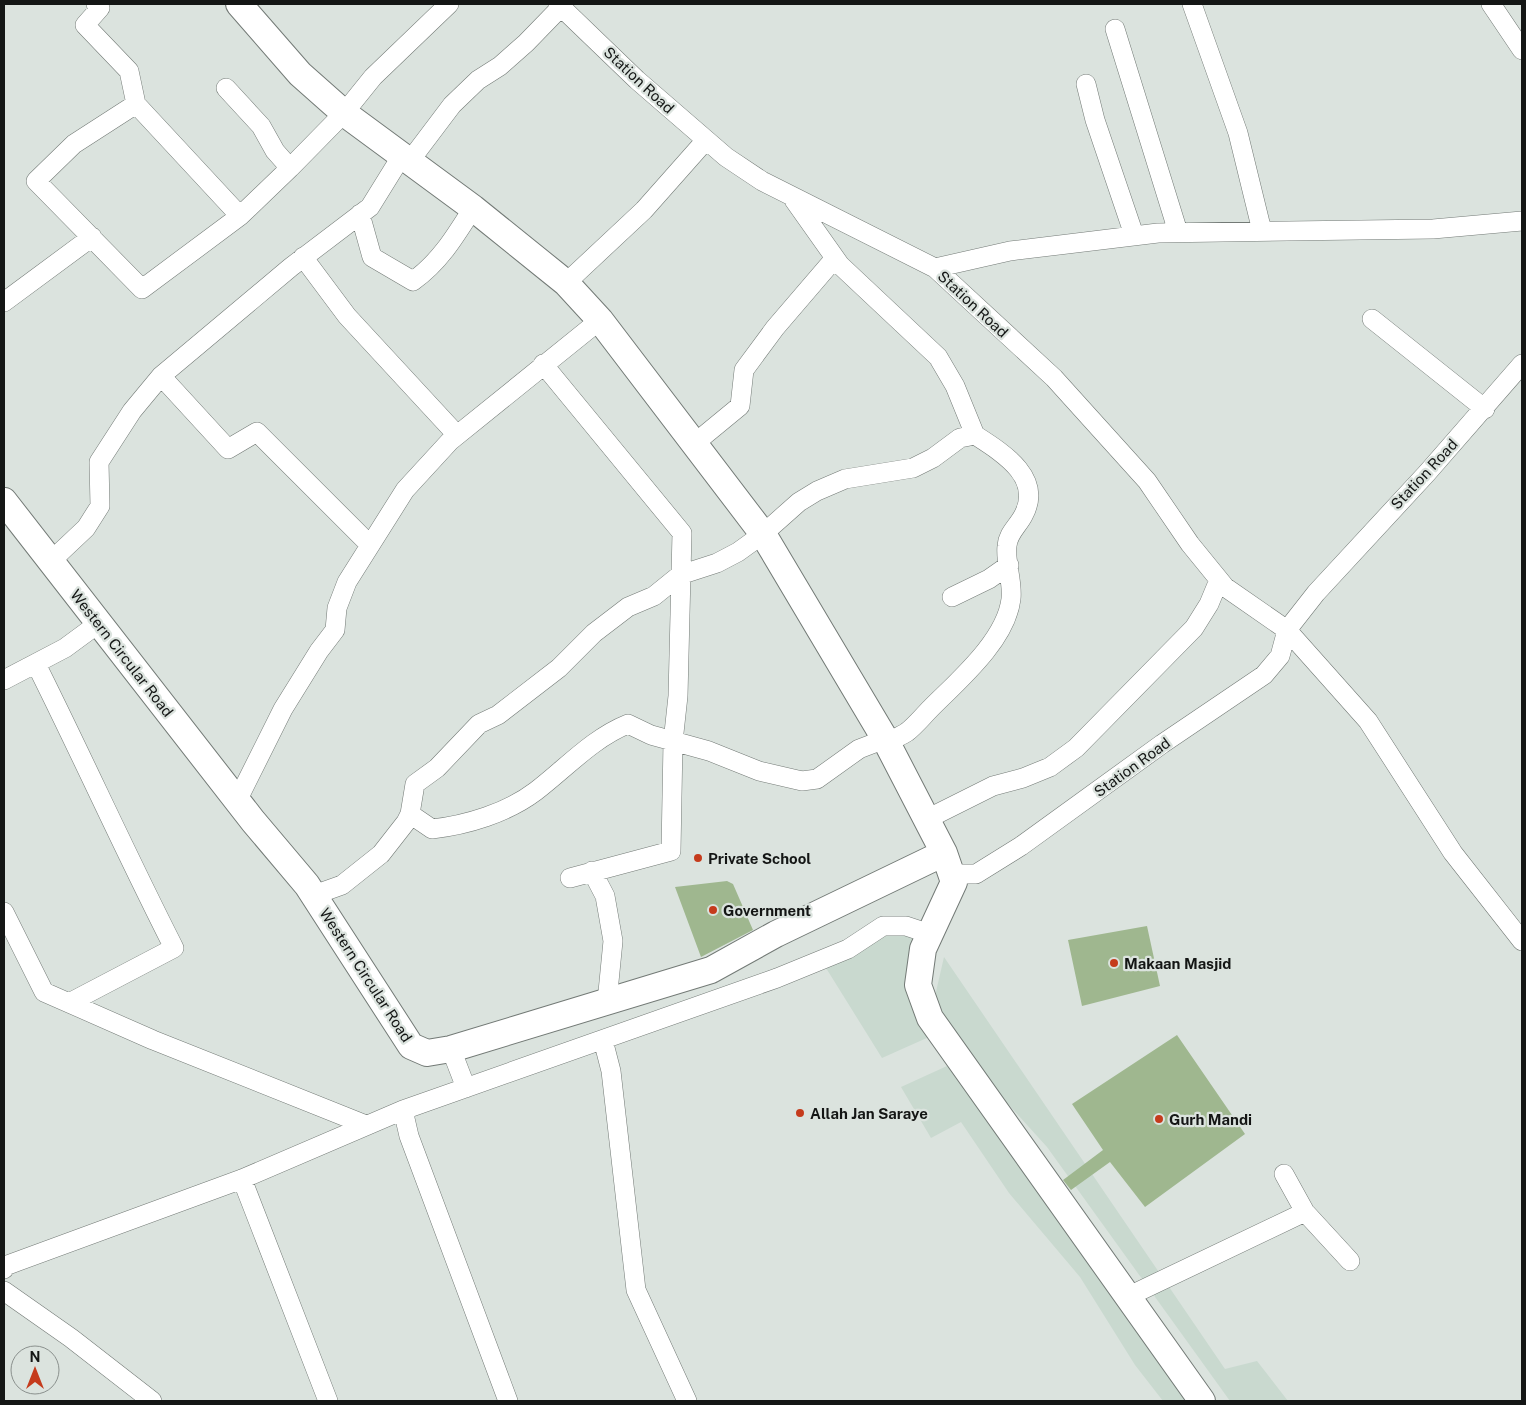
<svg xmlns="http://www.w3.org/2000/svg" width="1526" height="1405" viewBox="0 0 1526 1405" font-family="'Public Sans',sans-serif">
<rect width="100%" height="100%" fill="#dbe3de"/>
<path fill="#c9d9cf" d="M883,926L930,934L929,1037L882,1058L826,968Z
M944,957L1225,1369L1257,1361L1288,1401H1230L1047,1147L930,1018Z
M947,1066L965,1086L1054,1216L1187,1401H1163L1135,1365L1080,1277L1009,1193L961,1122L931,1138L901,1087Z"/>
<path fill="#9fb78f" d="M727,881L733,884L753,930L701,957L675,887Z
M1147,926L1160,986L1082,1006L1068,940Z
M1177,1035L1245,1134L1145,1207L1110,1162L1071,1190L1063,1180L1103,1150L1072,1104Z"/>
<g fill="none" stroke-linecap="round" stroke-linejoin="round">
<g stroke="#737a76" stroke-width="20">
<path id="street" d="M96,4L100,8L85,25L129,71L136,104
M558,4L637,80L726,157L762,181L935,268L1054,378L1147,481L1190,544L1225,587L1287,630L1368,721L1453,853L1522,941
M1192,4L1238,133L1262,231
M1491,4L1522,50
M1115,29L1178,232
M1086,84L1095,120L1134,235
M226,88L261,126L275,151L290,168
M409,162L452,105L478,80L500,66L526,43L560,8
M794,200L840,265L938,357L955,386L975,435
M360,214L372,257L413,281C440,262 456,235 473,208
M240,216L136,104L74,144L36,181L142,289L240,216L290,168L344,113L373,77L449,4
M303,257L347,316L457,435
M935,268L1010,251L1158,233L1433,229L1522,221
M566,283L644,210L706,140
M4,302L92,237
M1372,319L1485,409
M543,364L682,533L678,696L673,742L671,851L570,878
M161,376L228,449L257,432L369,544
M695,443L740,406L744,370L775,328L835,258
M51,561L86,528L100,506L99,462L132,411L161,376L291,267L370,207L401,157
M952,597L989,579L1009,565
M36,664C83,758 126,854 174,948L69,1003
M4,680L65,648L99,623
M237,801L283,709L319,651L335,630L337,608L347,582L405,490L450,441L600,320
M410,814L432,829C467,825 507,813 536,791C566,768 593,738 628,724L651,735L709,751L759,771L802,781L817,779L859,749L885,739
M927,819L993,786L1023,778L1050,767L1076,748L1194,628L1209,604L1219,580
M592,871L605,896L613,941L607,1002
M952,874H976L1021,846L1162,744L1264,675L1280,656L1287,630L1316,593L1427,473L1522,364
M314,895L342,885L381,854L406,822L410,814L415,784L437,768L479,724L498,715L559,668L594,633L628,607L654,596L680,575L717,563L738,552L763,534L799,502L817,491L845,479L913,468L933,458L960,438L975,435C1003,453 1044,478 1023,516C1017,527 1008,533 1007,546C1005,563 1013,581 1011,599C1006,640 959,680 931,708C923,716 916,725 907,732C901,736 893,739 887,743
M4,912L44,992L153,1040L366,1125
M603,1040L611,1071L636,1290L687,1401
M451,1049L466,1088
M403,1110L409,1136L508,1401
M1284,1174L1305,1212L1350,1261
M242,1179L328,1401
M4,1269L5,1266L242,1179L403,1110L777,978L848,949L883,926H906L930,934
M4,1291L71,1338L152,1401
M1127,1297L1305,1212"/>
</g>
<g stroke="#737a76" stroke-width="28">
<path id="secondary" d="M239,4L300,74L344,113L473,208L566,283L600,320L763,534L885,739L944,853L954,882L923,949L918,985L930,1018L1202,1401
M4,501L253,821L307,885L411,1046L427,1053L451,1049L711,970L776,934L944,853"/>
</g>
<use href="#street" stroke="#fff" stroke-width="19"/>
<use href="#secondary" stroke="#fff" stroke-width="26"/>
</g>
<g fill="#c53b1c" stroke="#dbe3de" stroke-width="2">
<circle cx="698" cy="858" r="5"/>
<circle cx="713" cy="910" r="5"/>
<circle cx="1114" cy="963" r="5"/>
<circle cx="800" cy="1113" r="5"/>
<circle cx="1159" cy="1119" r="5"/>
</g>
<g text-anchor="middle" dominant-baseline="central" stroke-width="4.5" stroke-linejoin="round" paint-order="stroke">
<g font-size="15" fill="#141615" stroke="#dbe3de">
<text transform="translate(639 80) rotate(43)">Station Road</text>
<text transform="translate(973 304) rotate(43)">Station Road</text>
<text transform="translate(1424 474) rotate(-47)">Station Road</text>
<text transform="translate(122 653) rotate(52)">Western Circular Road</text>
<text transform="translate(1132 767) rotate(-36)">Station Road</text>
<text transform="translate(366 975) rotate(57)">Western Circular Road</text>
</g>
<g font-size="15" font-weight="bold" fill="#141615" stroke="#dbe3de" text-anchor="start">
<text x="708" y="858">Private School</text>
<text x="723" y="910">Government</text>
<text x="1124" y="963">Makaan Masjid</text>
<text x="810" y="1113">Allah Jan Saraye</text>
<text x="1169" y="1119">Gurh Mandi</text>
</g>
</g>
<rect width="1526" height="1405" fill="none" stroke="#141615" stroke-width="10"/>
<g transform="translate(35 1370)"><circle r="24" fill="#dbe3de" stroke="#8b918e"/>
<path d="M0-4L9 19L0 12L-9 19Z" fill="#c53b1c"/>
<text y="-8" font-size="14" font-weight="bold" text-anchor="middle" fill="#141615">N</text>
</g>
</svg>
